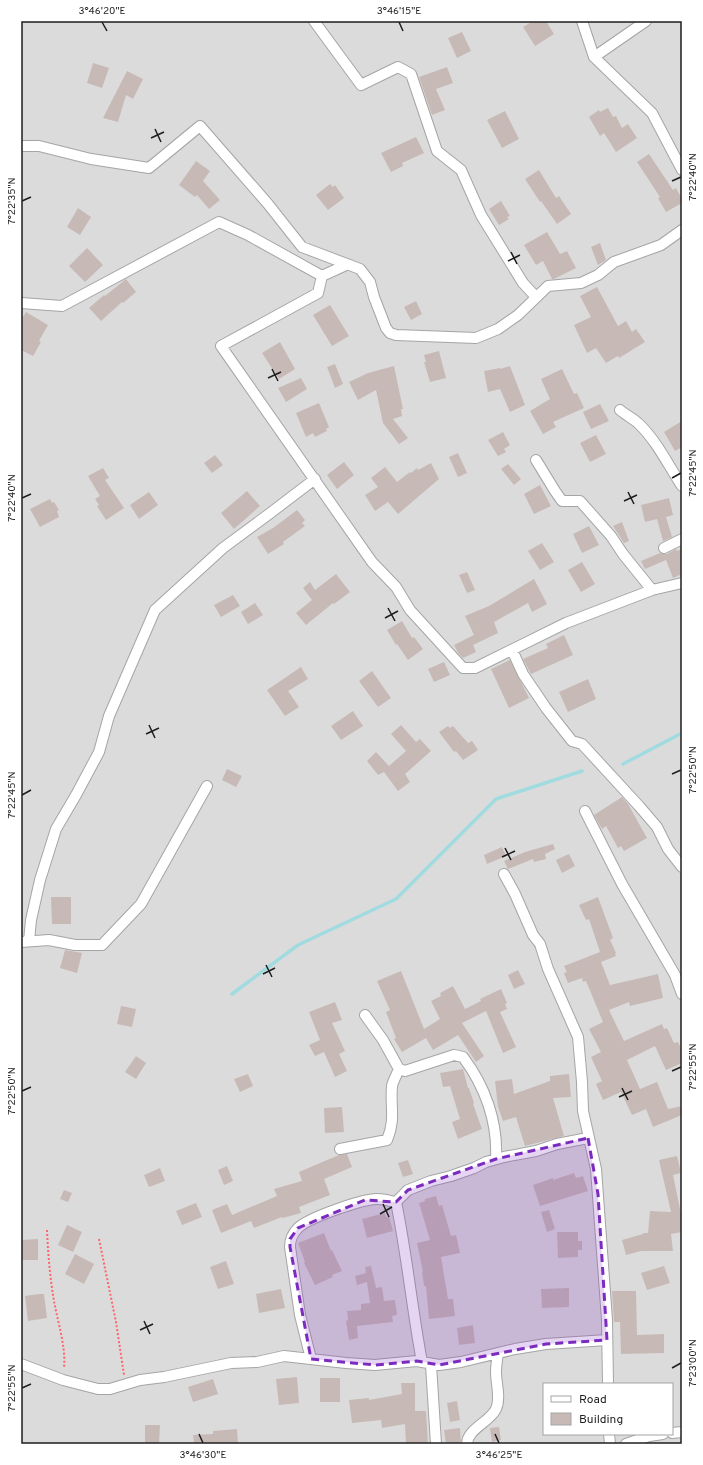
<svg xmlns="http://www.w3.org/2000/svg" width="703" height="1465" viewBox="0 0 703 1465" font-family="Overpass,sans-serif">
<rect width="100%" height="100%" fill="#efe9e3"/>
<path fill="#dcdbdb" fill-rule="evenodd" d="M21,21H682V1444H21ZM544,1384H672V1434H544Z"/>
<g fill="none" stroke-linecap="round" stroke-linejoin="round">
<path stroke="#a0dbe0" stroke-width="3.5" d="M623,764L682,733
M232,994L298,945L396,899L496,799L582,771"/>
</g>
<path fill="#c7bab6" d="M533,21H546L554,34L535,46L523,27Z
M462,32L471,51L457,58L448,38Z
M93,63L109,68L102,88L87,83Z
M447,67L453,83L436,89L445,110L432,115L419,77Z
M127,71L143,79L133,99L126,95L118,122L103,118Z
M608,108L613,117L616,116L622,128L628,124L637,138L616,152L604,133L600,136L589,117L599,110L600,112Z
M505,111L519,139L502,148L487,120Z
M416,137L424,153L402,163L403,166L391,172L381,153Z
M649,154L673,190L676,188L682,199V203L666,212L658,198L660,197L637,162Z
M196,161L210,171L203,181L220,200L209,209L197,195L195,197L179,185Z
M539,170L556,198L559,196L571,214L557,224L541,201L540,202L525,179Z
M330,184L333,187L335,185L344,198L328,210L316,195Z
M501,201L510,216L507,217L509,219L499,225L489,209Z
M78,208L91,217L80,235L67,227Z
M547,232L560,254L567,251L576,268L554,279H552L543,261L536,265L524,245Z
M600,243L606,260L598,265L591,247Z
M87,248L103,265L85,282L69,266Z
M126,279L136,292L123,303L122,302L101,321L89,308L104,295L105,296Z
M597,287L618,326L626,321L632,332L636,329L645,342L619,358L618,356L606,363L596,348L587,353L574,325L591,317L580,296Z
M416,301L422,314L411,320L404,307Z
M330,305L349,336L332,346L313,315Z
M26,312L48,325L39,341L41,342L33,356L21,350V320Z
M280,342L295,369L279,379L262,353Z
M439,351L446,378L430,382L424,362H426L424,355Z
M335,364L343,384L335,388L327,367Z
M394,366L403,409H401L402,416L393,419L408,438L399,444L383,423L376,390L358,400L349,382L368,373Z
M510,366L525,405L510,412L500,389L488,392L484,371L500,368V369Z
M562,369L574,394L577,393L584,408L553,422L556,427L543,434L530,411L550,399L541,379Z
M301,378L307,389L286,402L278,388Z
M319,403L329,427L326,429L327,431L315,437L313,433L306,437L296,413Z
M600,404L609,421L591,429L583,412Z
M682,421V447L675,451L664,432Z
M503,432L510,445L504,449L506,452L498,456L488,440Z
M596,435L606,454L590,462L580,443Z
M458,453L467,473L458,477L449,457Z
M215,455L223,465L212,473L204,463Z
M344,462L354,475L337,489L327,475Z
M431,463L439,479L398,514L388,502L375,511L365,495L378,487L371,478L385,467L397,482L410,472L411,473L417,468L418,470Z
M508,464L521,479L514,485L501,469Z
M103,468L109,478L105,480L124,508L106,520L97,506L99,505L95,499L100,496L88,476Z
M540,485L551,506L534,514L524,494Z
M247,491L260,506L234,529L221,513Z
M149,492L158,505L139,519L130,505Z
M669,498L673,515L666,517L672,537L663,541L657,519L645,522L641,505Z
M50,499L52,503L54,502L59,510L57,511L59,517L40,527L30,509Z
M297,510L305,520L302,523L305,526L283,542L284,544L268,554L257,537L273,528Z
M622,522L629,541L624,543L613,526Z
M589,526L599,545L582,553L573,534Z
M542,543L554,562L540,570L528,551Z
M676,549L677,551L682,549V574L673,578L666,560L645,569L641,561L660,553L663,554H667Z
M582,562L595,584L581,592L568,570Z
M467,572L475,590L467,593L459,575Z
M336,574L350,592L334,604L333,603L306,625L296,613L312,600L303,588L310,582L315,590Z
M534,579L547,604L532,612L528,603L494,622L498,633L473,645L476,652L463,658L458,653L454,645L474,635L465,616L489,606Z
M233,595L240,606L221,617L214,605Z
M255,603L263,615L248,624L241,612Z
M402,621L412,638L414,637L423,649L408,660L397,644L396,645L387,630Z
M564,635L573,655L531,674L523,659L548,648L546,644Z
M510,660L529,698L509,708L491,669Z
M444,662L450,675L434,682L428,669Z
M301,667L308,679L288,691L299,707L285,716L267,690Z
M372,671L391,698L378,707L359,681Z
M588,679L596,699L568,712L559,692Z
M353,711L363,726L341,740L331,726Z
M401,725L416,742L420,739L431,751L405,774L410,782L398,791L384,772L378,775L367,761L376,752L389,766L406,751L391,734Z
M448,726L450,728L453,726L468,743L472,741L478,750L463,760L456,751L454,752L439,732Z
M227,769L242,776L236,787L222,780Z
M622,797L628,804L647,838L624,851L621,846L618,848L606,826L602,829L594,815Z
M553,844L555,849L545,854L546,859L534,862L533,859L508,869L504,861L525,852Z
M502,847L506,856L487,864L484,855Z
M569,854L575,866L562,873L556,860Z
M51,897H71V924H52Z
M598,897L613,938L610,940L616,953L615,954L616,956L601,962L610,985L658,974L663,998L630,1006L629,1002L609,1010L624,1041L662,1024L664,1029L667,1028L674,1043L678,1042L682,1050V1063L666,1070L655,1046L627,1060L640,1089L657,1082L668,1109L682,1106V1115L653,1127L646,1109L632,1115L621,1092L603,1100L596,1084L602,1081L591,1057L601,1052L589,1029L603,1022L586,981L583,982L582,978L568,983L564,973L567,972L564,966L600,952L589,919L586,920L579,905Z
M65,950L82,953L77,973L60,968Z
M518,970L525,984L514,989L508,975Z
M401,971L424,1029L440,1019L431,1001L441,996L440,993L453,986L465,1009L481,1001L480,999L501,989L507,1003L505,1004L507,1009L500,1012L516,1047L503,1053L486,1011L462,1023L484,1056L476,1062L458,1035L433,1050L426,1038L402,1052L394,1039L396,1038L386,1012L390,1010L377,981Z
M335,1002L342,1020L332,1023L345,1051L339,1054L347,1071L335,1077L324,1052L315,1056L309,1045L320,1040L309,1012Z
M121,1006L136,1009L132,1027L117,1024Z
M136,1056L146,1063L136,1079L125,1072Z
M463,1069L468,1088H469L474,1103L473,1104L482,1129L458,1139L452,1122L460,1119L450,1086L443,1087L440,1073Z
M248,1074L253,1086L240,1092L234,1079Z
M569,1074L571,1097L553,1098L564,1136L525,1146L516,1117L503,1121L498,1107L495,1081L512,1079L514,1094L550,1081V1076Z
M342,1107L344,1132L325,1133L324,1108Z
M347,1154L352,1167L324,1179L330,1195L299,1207L301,1213L283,1218L282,1217L254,1228L251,1221L221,1233L212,1210L227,1204L232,1215L277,1196L274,1189L302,1181L299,1172L339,1155Z
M677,1156L681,1173L673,1175L681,1214L682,1232L671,1234L673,1251H641L626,1255L622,1240L643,1234V1233H648L650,1211L671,1212L659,1160Z
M408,1160L413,1174L403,1177L398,1163Z
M227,1166L233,1181L224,1185L218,1170Z
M160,1168L165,1181L149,1187L144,1175Z
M574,1173L576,1178L583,1176L588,1191L540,1206L533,1185L553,1178V1180Z
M64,1190L72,1193L68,1202L60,1199Z
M436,1196L439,1206L442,1205L451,1236L456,1235L460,1253L441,1257L448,1299H453L455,1316L429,1319L426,1286H424L422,1272H423L417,1243L430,1240L419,1203L425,1201V1199Z
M196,1203L202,1217L182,1225L176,1211Z
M549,1210L555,1229L547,1232L541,1212Z
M385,1213L386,1217L389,1216L393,1231L367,1238L362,1219Z
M67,1225L82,1232L73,1252L58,1245Z
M557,1232H578V1241H582V1250H578V1257L558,1258Z
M324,1233L331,1251L332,1250L342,1271L332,1275L333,1277L315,1285L304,1263L305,1262L298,1243Z
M38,1239V1260H21V1240Z
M75,1254L94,1264L84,1284L65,1274Z
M226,1261L234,1284L218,1289L210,1267Z
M371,1266L376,1288L382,1287L384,1301L395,1300L397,1315L392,1316L393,1322L357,1326L358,1338L349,1340L346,1321L348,1320L347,1311L361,1310V1304L370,1303L367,1282L357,1285L355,1276L366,1273L365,1267Z
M664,1266L670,1283L647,1290L641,1273Z
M569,1288V1307L542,1308L541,1289Z
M281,1289L285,1308L259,1313L256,1294Z
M612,1291H636L637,1335L664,1334V1353L621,1354L620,1322H614Z
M39,1294H44L47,1318L28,1321L25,1296Z
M473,1325L475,1343L459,1345L457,1328Z
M297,1377L299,1403L279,1405L276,1379Z
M320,1378H340V1402H320Z
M213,1379L218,1394L193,1402L188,1387Z
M401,1383H415V1411H426L428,1444H406L405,1424L382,1428L381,1420L352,1423L349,1400L369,1398V1400L402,1394Z
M457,1401L460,1420L450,1422L447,1403Z
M145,1425H160L159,1444H145Z
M499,1427L501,1440L492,1442L490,1428Z
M460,1428L461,1444H446L444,1430Z
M237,1429L238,1444H194L193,1435L213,1434V1431Z"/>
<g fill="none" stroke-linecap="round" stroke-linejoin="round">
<g stroke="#a5a5a5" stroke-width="12">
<path id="minor" d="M314,21L361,85L398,67L411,74L437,151L461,170L481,215L523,283L536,297
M582,21L594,57L652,113L682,170
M594,57L646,21
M21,146H39L91,159L149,168L200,126L268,204L302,247L360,269L370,282L374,297L386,328L390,333L396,335L476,338L498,329L518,315L548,286L581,283L598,275L614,262L661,245L682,230
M322,276L318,293L221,346L372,562L396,587L410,610L463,668H475L566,623L652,590L682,583
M21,303L62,306L219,222L248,235L322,276L346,265
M620,410C626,415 632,418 638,423C657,441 668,465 682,486
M536,460L555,491L562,501H580L611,536L623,554L652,590
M664,548L682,539
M512,650L523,674L546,708L572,741L582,744L639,806L657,827L668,849L682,867
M585,811L622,884L675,975L682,994
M504,874L515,894L533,935L540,944L548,969L578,1037L582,1082L583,1111L596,1169L607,1320L608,1384
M29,941L31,920L40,880L56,829L76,795L99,752L109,716L155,610L223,548L269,514L315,479
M21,942L49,940L75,945H102L141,904L207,786
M365,1015L383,1040L399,1069L405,1071L454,1055L463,1057C485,1086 498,1122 496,1159
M340,1149L387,1140C396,1119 390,1107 392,1086C393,1081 397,1074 399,1069
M311,1359L300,1315L290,1247C290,1239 292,1234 298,1228C308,1218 364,1198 378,1199C384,1199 390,1201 396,1202
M422,1362C412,1309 407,1255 396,1202L408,1190L431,1181L451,1176L474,1168L486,1162L504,1157L536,1151L557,1144L588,1138
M21,1364L63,1380L98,1389H110L140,1380L164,1377L231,1363L257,1362L284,1356L346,1363L375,1365L417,1361L439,1365L461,1362L515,1349L546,1344L607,1340
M431,1365L436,1444
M672,1433L682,1432
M609,1434L610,1444
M467,1444C467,1429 490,1422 496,1409C501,1398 496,1384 496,1372C496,1366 497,1360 498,1353
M626,1444L649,1436L663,1434"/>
</g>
<path stroke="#ff646c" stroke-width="2" stroke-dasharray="2 2" stroke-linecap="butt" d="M47,1230C48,1254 50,1278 54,1301C58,1323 66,1347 64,1368
M99,1239L116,1322L124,1375"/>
<use href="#minor" stroke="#fff" stroke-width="10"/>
</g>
<path fill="#7b2cbf" fill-opacity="0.2" stroke="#7b2cbf" stroke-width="3" stroke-dasharray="8 5" stroke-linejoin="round" d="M588,1138L598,1194L607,1340L546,1344L439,1365L417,1361L375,1365L311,1359L290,1247V1239L298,1228L365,1200L396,1202L408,1190L496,1159Z"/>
<path fill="none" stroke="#1e1e1e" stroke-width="1.5" d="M102,22L107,31M399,22L403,31M155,129L161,142M151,138L164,132M672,181L681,177M22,201L31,197M511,252L517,264M508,261L520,255M272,369L278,381M268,378L281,372M672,478L681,473M628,492L634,504M22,498L31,494M624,501L637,495M388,608L395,621M385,618L398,611M149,725L155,738M146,734L159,728M672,774L681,770M22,795L31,790M505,848L511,860M502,857L515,851M266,965L272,977M263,974L275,968M672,1071L681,1067M622,1088L628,1100M22,1091L31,1087M619,1097L632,1091M383,1204L389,1217M380,1214L392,1207M144,1321L150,1334M140,1330L153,1324M672,1368L681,1363M22,1388L31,1384M199,1434L203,1443M495,1434L499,1443"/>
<rect width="703" height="1465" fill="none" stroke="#ffffff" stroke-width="44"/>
<rect x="543" y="1383" width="130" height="52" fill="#ffffff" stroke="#a5a5a5"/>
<rect x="551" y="1396" width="20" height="6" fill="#ffffff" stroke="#a5a5a5"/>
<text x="579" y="1403" font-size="12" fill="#1e1e1e">Road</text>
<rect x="551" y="1413" width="20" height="12" fill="#c7bab6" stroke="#a5a5a5"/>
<text x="579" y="1423" font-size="12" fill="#1e1e1e">Building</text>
<rect x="22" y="22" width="659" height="1421" fill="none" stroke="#1e1e1e" stroke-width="1.5"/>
<g font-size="10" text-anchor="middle" fill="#1e1e1e">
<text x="102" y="14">3°46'20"E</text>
<text x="399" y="14">3°46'15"E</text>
<text transform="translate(692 177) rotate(-90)" y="4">7°22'40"N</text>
<text transform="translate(11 201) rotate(-90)" y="4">7°22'35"N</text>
<text transform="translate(692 473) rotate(-90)" y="4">7°22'45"N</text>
<text transform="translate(11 498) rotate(-90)" y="4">7°22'40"N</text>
<text transform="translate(692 770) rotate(-90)" y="4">7°22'50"N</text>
<text transform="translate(11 795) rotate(-90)" y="4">7°22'45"N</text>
<text transform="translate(692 1067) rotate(-90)" y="4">7°22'55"N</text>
<text transform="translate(11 1091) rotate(-90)" y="4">7°22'50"N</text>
<text transform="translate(692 1363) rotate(-90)" y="4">7°23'00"N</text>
<text transform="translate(11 1388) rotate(-90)" y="4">7°22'55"N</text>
<text x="203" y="1458">3°46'30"E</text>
<text x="499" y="1458">3°46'25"E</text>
</g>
</svg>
